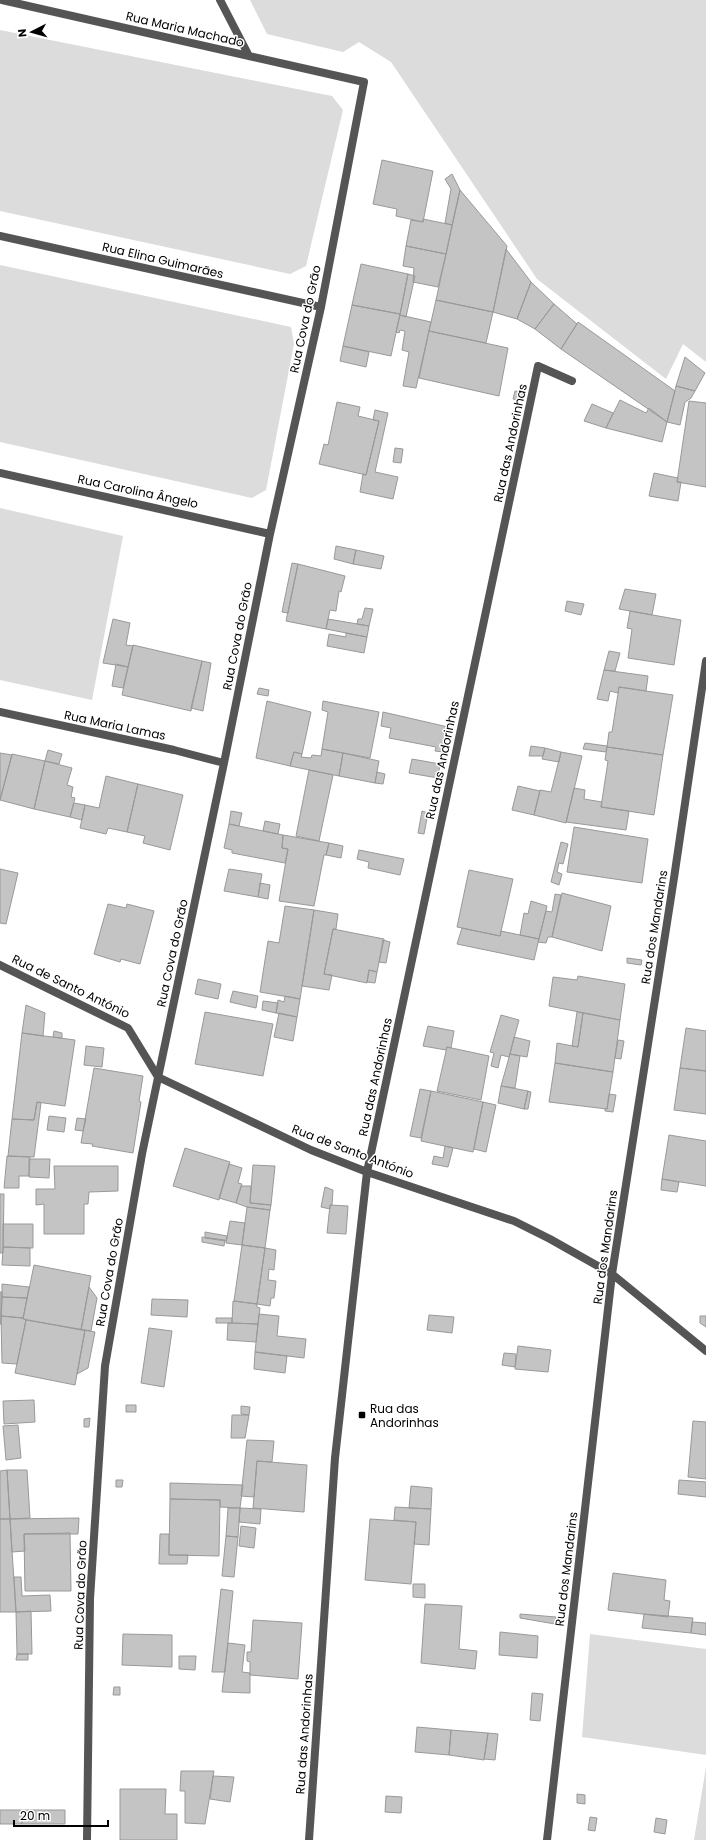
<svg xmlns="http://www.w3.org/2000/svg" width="706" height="1840" viewBox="0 0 706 1840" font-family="Poppins,sans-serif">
<rect width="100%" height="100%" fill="#fff"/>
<path fill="#dcdcdc" d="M250,0H706V362L683,344L666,379L537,279L391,62L359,42L343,52L267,34Z
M0,30L332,96L343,110L306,266L290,274L0,211Z
M0,265L291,327L294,344L266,490L252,498L0,442Z
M0,508L123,536L92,700L0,680Z
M590,1634L706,1649V1755L582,1737Z
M706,1767V1840H694Z"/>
<path fill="#c4c4c4" stroke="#999" d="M382,160L433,171L423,222L396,216L397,209L373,204Z
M452,174L460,190L452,225L445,223L451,189L445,179Z
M460,190L507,246L493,312L436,300Z
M423,219L452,225L446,254L406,246L411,220L423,222Z
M406,246L446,254L438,287L413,282L414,268L403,266Z
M506,249L531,282L517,319L493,312Z
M361,264L408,274L400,314L352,305Z
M408,274L415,276L406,317L400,315Z
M531,282L554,304L535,329L517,319Z
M436,300L493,312L486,343L429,331Z
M554,304L577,324L561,349L535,329Z
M352,305L400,314L391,356L343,346Z
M400,315L431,322L416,388L403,386L409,352L402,350L405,331L400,330L399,333L396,332Z
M578,322L675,391L667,422L561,349Z
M429,331L508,348L499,396L419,378Z
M343,346L369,352L366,367L340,361Z
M685,357L705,373L695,391L676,386Z
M676,386L695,391L691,398L685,402L680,425L667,422Z
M515,391L524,392L522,401L513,399Z
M620,400L646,413L649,408L667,422L662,442L606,428Z
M689,401L706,403V487L677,482Z
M337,402L360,407L358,416L379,421L366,475L319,464L324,444L328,445Z
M592,404L613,413L606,428L584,421Z
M375,410L388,413L375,472L398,477L393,499L360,492L363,474L366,475L379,421L373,420Z
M395,448L403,449L401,463L393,462Z
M654,473L678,478L677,482H681L678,501L649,496Z
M336,546L356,550L353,564L334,559Z
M356,550L384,556L381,569L353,564Z
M292,563L298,564L288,613L282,612Z
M298,564L345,576L341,592L339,591L336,611L330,610L326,629L286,621Z
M625,589L656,594L652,615L619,609Z
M567,601L584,604L581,615L565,611Z
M365,608L373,609L369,626L357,624L358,619H362Z
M630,611L681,620L674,665L628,658L632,629L627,628Z
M113,619L130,623L126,645L133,646L128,667L103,663Z
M328,619L369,626L367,637L326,629Z
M346,633L367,637L364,653L327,646L329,634L346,637Z
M133,645L202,661L191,711L122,695Z
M609,651L620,653L615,671L604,670Z
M202,661L211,663L203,711L191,708Z
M116,664L128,667L123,688L112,686Z
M604,670L648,676L646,691L619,687L618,693L610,691L608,701L597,699Z
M619,687L673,695L663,755L607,747L609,732H612Z
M259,688L269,690L268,696L257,694Z
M267,701L311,712L302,754L294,752L290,766L256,758Z
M323,701L379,712L370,758L322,749L328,712L322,710Z
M383,712L448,727L443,752L435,751L436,747L389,738L391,728L381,726Z
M585,743L607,746L606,752L583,749Z
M531,746L545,748L543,756H529Z
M607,747L663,755L654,815L601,807L608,761L605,760Z
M545,748L561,752L559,762L542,759Z
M322,749L343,753L339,776L290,766L294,752L302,754L301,757L311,758L312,755L321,756Z
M48,750L62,754L59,764L45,761Z
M561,752L582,756L566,823L534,815L540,790L551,792Z
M0,753L12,755L0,800Z
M343,753L379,761L375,783L339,776Z
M12,754L45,761L34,809L0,800Z
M412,759L440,764L438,778L409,773Z
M45,761L72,768L67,785L73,787L71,797L75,798L70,817L34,809Z
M309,770L333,775L319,841L296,836Z
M377,772L385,774L383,784L375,783Z
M106,776L138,784L127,832L108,828L106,834L80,828L85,805L99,808Z
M138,784L183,795L170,850L143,843L145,836L127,832Z
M518,786L540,791L534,815L512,810Z
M574,788L585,790L584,799L602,802L601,807L629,811L626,830L566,822Z
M74,803L85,805L82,820L70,817Z
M231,811L242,813L239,826L229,824Z
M422,811L428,813L424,834L418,833Z
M265,821L280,824L278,834L263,831Z
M229,824L283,835L282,848L288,849L285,863L232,853V850L224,848Z
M574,827L648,839L642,883L567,872Z
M283,835L329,843L326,855H324L314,906L279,901L288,849L282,848Z
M561,842L568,844L563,864L559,863L557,872L562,874L559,885L551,882Z
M329,843L343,846L341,858L326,855Z
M359,850L404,859L400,875L368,868L369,862L357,859Z
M0,869L18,873L6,924L0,923Z
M229,869L262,874L258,897L224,891Z
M469,870L513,879L500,936L457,927Z
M260,883L270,885L268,899L258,897Z
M562,893L611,906L602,951L552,937Z
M555,894L561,895L552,937H548L546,943L538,942L546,911L552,912Z
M531,901L547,906L539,939L520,935L524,913L528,914Z
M108,904L126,908L127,904L154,911L140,964L121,959L120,962L94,954Z
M285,906L314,910L300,999L260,992L268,941L279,943Z
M314,910L338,914L336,929H333L324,974L332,975L329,990L302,986Z
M462,928L500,936L501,931L539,939L534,960L457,944Z
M333,929L384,939L377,972L369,970L367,983L324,974Z
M383,940L390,942L386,963L379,962Z
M627,958L642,960L641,965L627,963Z
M369,970L377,972L375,983L367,982Z
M578,976L625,984L620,1020L549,1006L553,977L577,980Z
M198,979L221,984L218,999L195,994Z
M233,991L258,996L256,1008L230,1002Z
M285,996L300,999L297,1017L276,1013L278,1000L284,1002Z
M263,1001L278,1003L276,1013L262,1010Z
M26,1005L45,1013L43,1036L22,1033Z
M205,1012L273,1024L263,1076L195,1064Z
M577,1012L583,1013L578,1047L572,1046Z
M279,1013L297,1017L293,1041L274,1037Z
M583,1013L620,1020L613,1072L555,1063L557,1043L578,1047Z
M501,1015L519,1020L509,1057L501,1055L498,1068L491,1066L494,1053L490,1052Z
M428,1026L454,1031L451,1048L447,1047L446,1050L423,1046Z
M686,1028L706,1031V1071L680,1068Z
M54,1031L62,1033V1038L53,1037Z
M22,1033L75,1040L65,1106L37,1102L34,1120L12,1119Z
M514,1037L530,1041L527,1057L510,1054Z
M618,1040L624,1041L621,1059L615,1058Z
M86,1046L104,1048L102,1067L84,1065Z
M447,1047L489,1056L481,1100L437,1091Z
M510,1054L520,1056L515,1088L501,1086Z
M555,1063L613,1072L607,1109L549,1102Z
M94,1068L143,1076L139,1101L141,1102L133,1153L92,1146L93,1144L81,1143Z
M680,1068L706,1071V1114L674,1110Z
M501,1086L528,1091L524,1109L498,1103Z
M420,1089L431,1091L421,1138L410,1136Z
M431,1091L483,1102L473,1152L421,1141Z
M528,1091L531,1092L528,1109H524Z
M609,1094L616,1095L613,1112L605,1111V1109H607Z
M37,1102L41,1103L34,1157L8,1156L12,1119L34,1120Z
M483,1102L496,1105L486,1152L474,1149Z
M49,1116L66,1118L64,1132L47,1130Z
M77,1118L86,1119L83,1131L75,1130Z
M669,1135L706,1141V1186L662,1179Z
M445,1146L453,1148L448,1167L432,1164L434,1156L443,1158Z
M185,1148L230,1162L219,1200L173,1186Z
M7,1156L30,1157L29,1176H19V1188H4Z
M29,1159H50L49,1178L29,1177Z
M229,1164L242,1168L238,1183L242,1184L236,1203L219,1198Z
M253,1165L275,1166L271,1205L250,1203Z
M54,1166H118V1191L89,1192L88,1204H84V1234H44V1204L36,1205V1189H55Z
M662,1179L679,1182L677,1192L661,1190Z
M241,1186H251L250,1203L271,1205L270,1210L247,1207L236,1203Z
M325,1187L333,1190L332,1205H330V1209L321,1207Z
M0,1194H4L3,1253H0Z
M330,1205L348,1206L346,1234L327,1233Z
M247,1207L270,1210L265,1248L242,1245Z
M230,1221L245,1223L242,1245L226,1243Z
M3,1224H33V1248L3,1247Z
M205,1232L227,1236L226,1241L205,1238Z
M202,1237L225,1240L224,1246L202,1242Z
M242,1245L265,1248L257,1304L234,1301Z
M3,1247L30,1248V1266L2,1265Z
M265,1248L276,1250L274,1270L269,1269L268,1280L276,1281L274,1298H271L270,1306L257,1304Z
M34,1265L91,1276L81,1330L23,1319Z
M2,1284L29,1287L27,1298L2,1297Z
M89,1287L97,1298L91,1331L81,1330Z
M0,1292H2V1297L1,1324H0Z
M2,1297L27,1298L23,1318L1,1316Z
M152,1299L188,1300L187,1317L151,1315Z
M233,1301L257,1304V1307L260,1308L258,1324L232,1323Z
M259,1314L279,1316L277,1336L306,1339L304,1358L255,1352Z
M429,1315L454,1317L452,1333L427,1330Z
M1,1316L23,1318L26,1320L17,1364L2,1363Z
M700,1316H706V1327L700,1323Z
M216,1318H232V1323H216Z
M26,1320L85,1330L75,1385L15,1373Z
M228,1323L258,1324L256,1342L227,1340Z
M149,1328L172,1331L164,1387L141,1383Z
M85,1330L95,1332L88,1368L77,1374Z
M518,1346L551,1350L548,1372L515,1369Z
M255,1352L287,1356L285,1373L254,1369Z
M504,1353L516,1354L515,1367L502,1365Z
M34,1400L35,1422L4,1424L3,1401Z
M126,1405H136V1412H126Z
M241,1406L250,1407L249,1415L241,1414Z
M232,1415H249L245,1438H231Z
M90,1418L89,1427H84V1419Z
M693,1421L706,1422V1479L688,1477Z
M18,1425L21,1458L6,1460L3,1426Z
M247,1440L274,1441L272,1462L257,1461L254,1497L241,1496Z
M257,1461L307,1465L304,1512L253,1508Z
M7,1470H27L30,1518L10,1519Z
M7,1470L10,1519H0V1471Z
M116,1480H123L122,1487H116Z
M679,1480L706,1482V1497L678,1494Z
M170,1483L243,1485L240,1508L220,1507V1500L170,1499Z
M411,1486L432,1488L431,1509L409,1508Z
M170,1499L220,1500L219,1556L169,1555Z
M395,1507L431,1509L429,1545L414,1544L416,1522L394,1520Z
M228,1508H240L238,1537L226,1536Z
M240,1508L261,1509L260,1524L239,1522Z
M79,1518L78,1534H24L25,1551L12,1552L10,1519Z
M0,1519H10L16,1612H0Z
M370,1519L416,1522L411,1584L365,1580Z
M241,1526L256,1528L254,1548L239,1546Z
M70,1533L71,1591H25L24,1534Z
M160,1534H169V1555H188L187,1564H159Z
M226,1536L238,1537L234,1577L222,1576Z
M613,1573L666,1580L664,1600L670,1601L668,1617L608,1610Z
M14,1577H21L22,1596L50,1595L51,1611L16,1612Z
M413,1584H425V1598L413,1597Z
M221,1589L233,1591L225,1672H212Z
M425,1604L462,1606L459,1649L477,1651L475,1669L421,1663Z
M31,1611L32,1654H17L16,1612Z
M520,1614L556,1617L555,1624L520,1618Z
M644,1614L693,1618L691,1633L642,1628Z
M253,1620L302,1623L298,1679L250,1675V1662L247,1661V1652H251Z
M692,1622L706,1623V1635L691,1633Z
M500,1632L538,1636L537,1658L499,1655Z
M123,1634L172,1635V1667L122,1665Z
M228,1643L245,1645L242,1672L250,1673V1693L222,1692Z
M17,1654H28V1660H16Z
M179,1656H196L195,1670L179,1669Z
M114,1687H120V1695H113Z
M532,1693L543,1694L540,1721L530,1720Z
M417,1727L451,1730L449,1755L415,1752Z
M451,1730L488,1733L484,1760L449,1755Z
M488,1733L498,1734L495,1760L484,1759Z
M181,1771H214L205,1824L185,1823V1791H180Z
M213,1776L234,1777L230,1802L210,1799Z
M120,1789H166L165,1814H177V1840H120Z
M577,1794L585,1795V1804L577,1803Z
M386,1796L402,1797L401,1813L385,1812Z
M0,1810H22V1824H0Z
M22,1810H65V1824H22Z
M590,1817L597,1818L595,1831L588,1830Z
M656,1818L667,1820L665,1834L654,1832Z"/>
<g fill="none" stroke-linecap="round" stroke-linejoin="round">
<path stroke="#555" stroke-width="8" d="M2,0L364,82L321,307L270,534L224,763L142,1154L105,1366L90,1599L87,1840
M220,0L249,56
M0,236L321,307
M0,473L270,534
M0,712L174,750L224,763
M0,965L128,1028L158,1077L311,1150L367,1172L514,1221L550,1239L612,1274L706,1351
M309,1840L335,1458L367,1172L538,366L572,381
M547,1840L612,1274L674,878L706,661"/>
</g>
<rect fill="#000" stroke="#fff" stroke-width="1.5" x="358" y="1411" width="8" height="8" rx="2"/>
<g text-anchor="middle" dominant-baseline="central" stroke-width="3" stroke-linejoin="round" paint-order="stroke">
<g font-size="12" fill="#000" stroke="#fff">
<text transform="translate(185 29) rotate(13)">Rua Maria Machado</text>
<text transform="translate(163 260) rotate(13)">Rua Elina Guimarães</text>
<text transform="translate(305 319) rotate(-78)">Rua Cova do Grão</text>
<text transform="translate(510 443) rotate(-78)">Rua das Andorinhas</text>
<text transform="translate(138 491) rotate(12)">Rua Carolina Ângelo</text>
<text transform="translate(237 636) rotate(-79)">Rua Cova do Grão</text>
<text transform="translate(115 725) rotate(12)">Rua Maria Lamas</text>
<text transform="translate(442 760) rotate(-78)">Rua das Andorinhas</text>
<text transform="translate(654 927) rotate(-81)">Rua dos Mandarins</text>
<text transform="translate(172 953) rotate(-78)">Rua Cova do Grão</text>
<text transform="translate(71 986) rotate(26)">Rua de Santo António</text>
<text transform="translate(375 1077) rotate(-78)">Rua das Andorinhas</text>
<text transform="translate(353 1151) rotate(21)">Rua de Santo António</text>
<text transform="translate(605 1247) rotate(-82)">Rua dos Mandarins</text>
<text transform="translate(109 1272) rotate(-80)">Rua Cova do Grão</text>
<text transform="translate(566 1569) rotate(-83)">Rua dos Mandarins</text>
<text transform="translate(80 1595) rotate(-88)">Rua Cova do Grão</text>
<text transform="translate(304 1734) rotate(-86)">Rua das Andorinhas</text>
</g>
<g font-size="12" fill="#000" stroke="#fff" text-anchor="start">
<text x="370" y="1408">Rua das<tspan x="370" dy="14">Andorinhas</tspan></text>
</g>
</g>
<g transform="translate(32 32) rotate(264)" stroke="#ffffff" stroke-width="3" paint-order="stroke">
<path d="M0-3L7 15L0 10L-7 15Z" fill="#000000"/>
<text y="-6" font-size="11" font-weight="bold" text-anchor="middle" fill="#000000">N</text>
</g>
<path d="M14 1820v6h94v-6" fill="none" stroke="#000000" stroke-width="2"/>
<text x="20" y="1820" font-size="12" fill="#000000" stroke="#ffffff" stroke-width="3" paint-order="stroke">20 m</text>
</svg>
